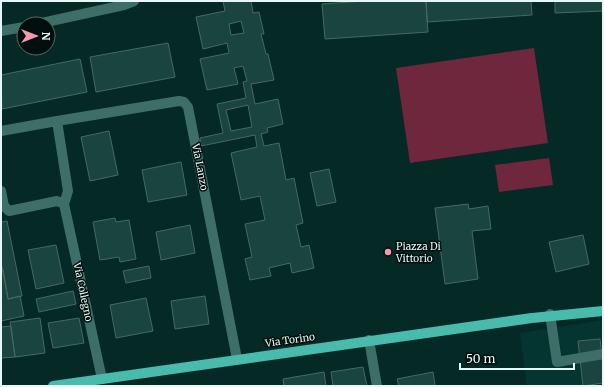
<svg xmlns="http://www.w3.org/2000/svg" width="604" height="387" viewBox="0 0 604 387" font-family="Merriweather,serif">
<rect width="100%" height="100%" fill="#052925"/>
<path fill="#053530" d="M603,320V386H527L520,333Z"/>
<path fill="#6f273d" d="M534,48L548,143L410,163L396,68Z
M549,158L553,185L499,192L495,165Z"/>
<path fill="#19443f" stroke="#466963" fill-rule="evenodd" d="M223,1H251L253,13L259,12L264,34H261L266,54H268L274,80L251,84L255,104L278,99L283,124L267,128L268,132L261,134L264,146L279,143L286,180L294,178L303,223L296,225L301,247L309,245L314,268L292,273L290,263L269,268L271,276L250,280L245,259L252,257L245,224L265,220L260,196L241,200L231,153L257,147L255,135L201,146L200,138L223,133L217,104L246,98L243,82L247,81L243,66L234,68L238,84L207,90L200,59L229,53L227,43L203,49L196,17L225,11ZM241,21L244,33L231,35L229,24ZM248,105L252,127L231,131L226,110Z
M365,1H426L428,32L325,39L322,4Z
M426,1H531L532,15L427,22Z
M555,1H603V11L555,13Z
M168,43L175,77L96,92L90,57Z
M80,59L87,92L2,109L1,75Z
M109,131L118,175L90,181L81,137Z
M181,162L187,195L148,202L142,170Z
M329,169L336,202L317,206L310,173Z
M468,204L469,209L488,206L491,229L472,231L478,279L445,284L435,208Z
M115,218L116,222L129,220L136,259L120,262L119,257L100,260L93,222Z
M7,221L22,296L8,299L1,262V222Z
M190,225L195,253L161,260L156,232Z
M583,235L589,264L556,272L549,242Z
M56,245L64,283L36,289L28,250Z
M149,266L151,278L126,283L123,271Z
M1,269H3L8,299L20,296L24,316L1,321Z
M73,291L76,304L39,312L36,299Z
M205,296L209,324L175,329L171,301Z
M146,298L153,331L116,338L110,305Z
M40,318L45,353L15,357L10,322Z
M79,318L84,343L53,348L48,323Z
M11,326L15,357L1,358V327Z
M600,339L603,367V383L583,386L578,341Z
M363,367L367,386H333L331,372Z
M324,372L326,386H284L283,379Z
M433,372L435,385L431,386H399L397,379Z"/>
<g fill="none" stroke-linecap="round" stroke-linejoin="round">
<path stroke="#3d6f68" stroke-width="10" d="M37,24L124,5L134,1
M1,31L24,27
M57,121L179,101L184,102L188,107L237,359
M1,131L57,121L68,191L64,204L102,379
M1,191L4,206L9,211L57,201L64,204
M550,314L557,362L603,354
M369,340L377,386"/>
<path stroke="#49bbad" stroke-width="10" d="M53,386L532,318L603,311"/>
</g>
<circle fill="#f29aaf" stroke="#030f0d" stroke-width="1.5" cx="388" cy="252" r="4"/>
<g text-anchor="middle" dominant-baseline="central" stroke-width="3" stroke-linejoin="round" paint-order="stroke">
<g font-size="10" fill="#e5f8f5" stroke="#030f0d">
<text transform="translate(200 167) rotate(79)">Via Lanzo</text>
<text transform="translate(83 292) rotate(78)">Via Collegno</text>
<text transform="translate(290 340) rotate(-8)">Via Torino</text>
</g>
<g font-size="10" fill="#e5f8f5" stroke="#030f0d" text-anchor="start">
<text x="396" y="246">Piazza Di<tspan x="396" dy="12">Vittorio</tspan></text>
</g>
</g>
<rect width="604" height="387" fill="none" stroke="#e5f8f5" stroke-width="4"/>
<g transform="translate(36 36) rotate(90)"><circle r="19" fill="#030f0d" stroke="#5d6c6a"/>
<path d="M0-3L7 15L0 10L-7 15Z" fill="#f29aaf"/>
<text y="-6" font-size="11" font-weight="bold" text-anchor="middle" fill="#e5f8f5">N</text>
</g>
<path d="M460 363v6h114v-6" fill="none" stroke="#e5f8f5" stroke-width="2"/>
<text x="466" y="363" font-size="12" fill="#e5f8f5" stroke="#030f0d" stroke-width="3" paint-order="stroke">50 m</text>
</svg>
